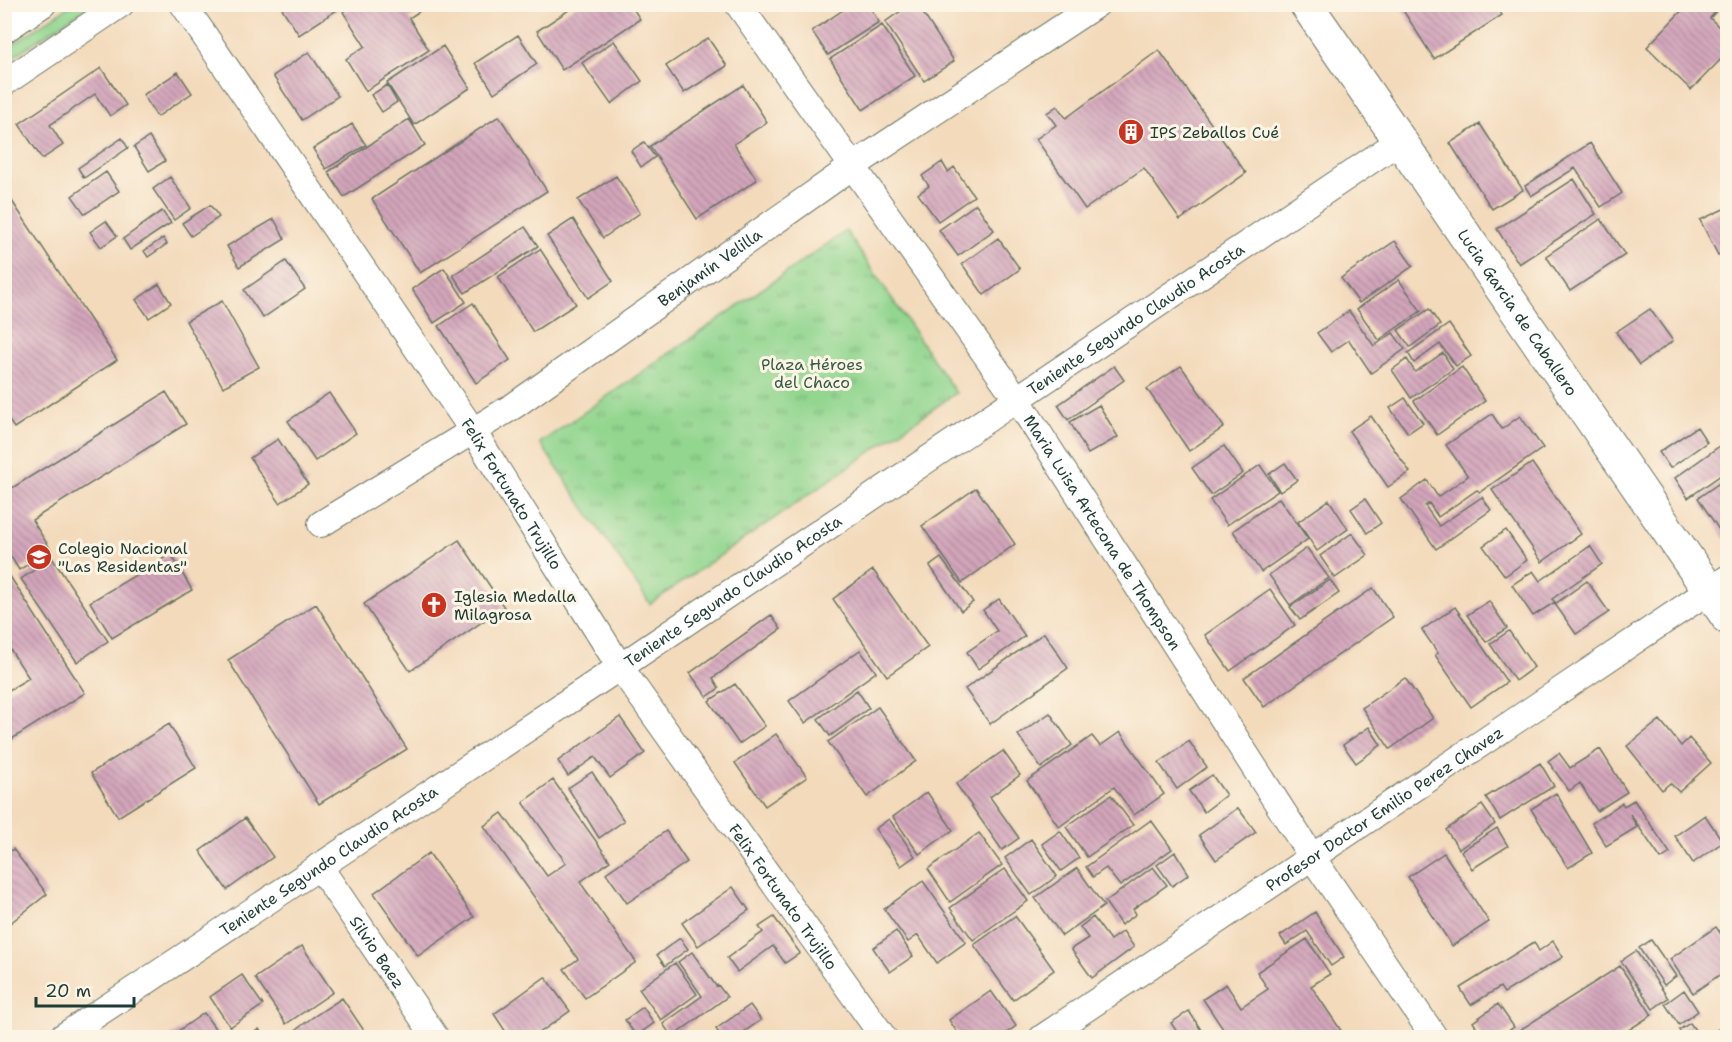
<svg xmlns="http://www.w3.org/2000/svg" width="1732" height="1042" viewBox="0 0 1732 1042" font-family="'Shantell Sans',sans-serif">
<defs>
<pattern id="park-tufts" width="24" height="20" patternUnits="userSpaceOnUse" patternTransform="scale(1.5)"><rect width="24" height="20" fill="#92d68f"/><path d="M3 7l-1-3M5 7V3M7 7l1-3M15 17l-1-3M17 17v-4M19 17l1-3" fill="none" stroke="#77af76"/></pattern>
<pattern id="building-back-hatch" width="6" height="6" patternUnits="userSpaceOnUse" patternTransform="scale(1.5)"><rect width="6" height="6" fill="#d3a5bb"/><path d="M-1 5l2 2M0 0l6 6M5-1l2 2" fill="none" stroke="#ab8899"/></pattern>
</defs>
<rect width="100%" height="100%" fill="#fcf5e5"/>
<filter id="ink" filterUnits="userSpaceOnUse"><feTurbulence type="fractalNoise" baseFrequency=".0167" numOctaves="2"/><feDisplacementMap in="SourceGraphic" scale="12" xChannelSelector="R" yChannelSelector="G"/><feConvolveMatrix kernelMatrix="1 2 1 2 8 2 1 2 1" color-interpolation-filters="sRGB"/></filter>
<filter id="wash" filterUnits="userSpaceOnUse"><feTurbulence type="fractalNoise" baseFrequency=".008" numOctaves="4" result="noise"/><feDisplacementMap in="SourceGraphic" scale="24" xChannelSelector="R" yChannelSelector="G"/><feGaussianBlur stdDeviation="1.35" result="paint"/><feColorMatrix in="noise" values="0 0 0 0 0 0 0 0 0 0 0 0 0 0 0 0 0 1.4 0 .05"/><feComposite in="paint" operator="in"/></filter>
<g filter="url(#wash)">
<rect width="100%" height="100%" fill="#f3dabb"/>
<path fill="#92d68f" stroke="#588a62" stroke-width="1.5" d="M72,4L90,5L5,62V50Z"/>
<path fill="url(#park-tufts)" stroke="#588a62" stroke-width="1.5" d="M846,231L956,393L650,604L540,443Z"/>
<g id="blocks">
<path fill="url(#building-back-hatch)" d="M285,4H346L299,35L281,7Z
M353,4H420L423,9L409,18L429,50L366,91L346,59L365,46L343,12Z
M578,4H630L640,19L562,70L537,31Z
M852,4H868L879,22L828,55L812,31Z
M911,4H917L954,61L924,81L885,22Z
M1399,4H1495L1502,15L1434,59Z
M1688,4H1723L1710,18L1728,36V52L1691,90L1647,47Z
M882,25L915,76L863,110L830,59Z
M518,35L537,64L494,93L475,63Z
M708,38L727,66L684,93L666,66Z
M614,41L642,81L611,104L582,63Z
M443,46L470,88L414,125L387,83Z
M1159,50L1246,173L1180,220L1144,168L1085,209L1036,139L1056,125L1047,113L1057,106L1066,118Z
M309,52L338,96L302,120L273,76Z
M101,68L126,105L110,116L95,94L50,125L63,145L42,159L19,124Z
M178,72L192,93L157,117L143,95Z
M387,85L397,102L382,112L371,95Z
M743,85L767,122L734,144L757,180L697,219L650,146Z
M499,116L547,191L420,273L372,199Z
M409,119L425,145L344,197L328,172Z
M352,124L366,145L326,169L313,149Z
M1480,124L1523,190L1492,209L1450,143Z
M149,137L165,161L149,171L134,147Z
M122,138L128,148L84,178L78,168Z
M644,142L655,157L641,167L631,151Z
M1590,143L1622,193L1601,207L1575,168L1531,196L1525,186Z
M942,162L948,172L954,167L974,196L938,221L918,194L929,186L922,176Z
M106,172L119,191L85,214L72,196Z
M616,176L640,213L603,238L578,200Z
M170,177L191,208L174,220L153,189Z
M1574,179L1596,214L1519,264L1497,229Z
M4,189L117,360L14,428L4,413Z
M976,204L994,230L958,256L939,230Z
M210,205L219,217L191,236L182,223Z
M1728,207V250L1718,255L1700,220Z
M162,211L171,223L130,250L123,239Z
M274,219L285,239L239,267L227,246Z
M573,219L613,281L588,298L547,236Z
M1601,219L1625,255L1570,291L1546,256Z
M106,221L117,236L101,247L90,232Z
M525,227L538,246L465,293L453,275Z
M163,238L167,244L148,257L144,251Z
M998,238L1020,269L984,295L962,264Z
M1395,241L1413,266L1359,303L1341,278Z
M540,249L576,304L533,332L498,277Z
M286,261L305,289L263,318L244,290Z
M444,268L466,302L434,323L412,289Z
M1399,280L1421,311L1379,340L1357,309Z
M159,284L171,303L149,318L136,300Z
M222,301L259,367L223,387L186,321Z
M473,303L510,360L476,383L439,326Z
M1429,309L1440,325L1410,347L1398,330Z
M1650,309L1673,341L1639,365L1616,332Z
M1349,311L1374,346L1393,333L1405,349L1371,373L1349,340L1331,352L1317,333Z
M1449,324L1471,356L1456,366L1440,344L1414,363L1408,353Z
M1443,353L1453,369L1411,398L1392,370L1407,359L1415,372Z
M1114,366L1124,380L1068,420L1058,405Z
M1181,366L1224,427L1189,451L1147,389Z
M1462,367L1485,401L1437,435L1414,401Z
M166,392L186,424L32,520L51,550L19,570L4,545V493Z
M329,393L356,433L315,461L288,421Z
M1405,398L1423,423L1408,433L1390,408Z
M1099,405L1118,437L1088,454L1070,422Z
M1492,414L1502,429L1520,416L1543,448L1480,492L1477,490L1438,517L1429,503L1425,506L1439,526L1482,497L1491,510L1436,549L1401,499L1427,480L1438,497L1468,476L1446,445Z
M1371,416L1410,472L1388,487L1349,431Z
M1697,427L1707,442L1670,468L1659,452Z
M278,439L308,484L280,503L250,458Z
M1724,443L1728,447V470L1688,498L1675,478Z
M1224,446L1243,473L1211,495L1192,468Z
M1285,463L1297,480L1280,492L1269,474Z
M1532,463L1581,534L1542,562L1492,490Z
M1260,465L1278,491L1227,525L1210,500Z
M1728,477V537L1725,539L1698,498Z
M976,488L1015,544L962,583L922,526Z
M1279,498L1308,539L1261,572L1233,531Z
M1365,499L1381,523L1367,533L1351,509Z
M1329,500L1348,529L1317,551L1298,522Z
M1506,530L1527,560L1505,576L1483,546Z
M1352,533L1368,555L1335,578L1320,556Z
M459,540L504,607L410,671L364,604Z
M1590,546L1602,564L1552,599L1555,602L1533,616L1512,585L1533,571L1540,581Z
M1307,548L1329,578L1290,605L1269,575Z
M171,554L192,590L112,638L90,602Z
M52,558L108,641L77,662L21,579Z
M941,558L973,602L961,611L930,566Z
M4,567L85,693L4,744V693L29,678L4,640Z
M873,570L928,647L887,676L833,599Z
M1330,580L1339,593L1300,620L1290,607Z
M1587,581L1609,612L1576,634L1555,604Z
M1373,588L1393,617L1264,707L1244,678Z
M1270,589L1295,625L1230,671L1205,635Z
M999,599L1025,636L978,669L967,652L997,631L983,610Z
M1489,601L1507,628L1486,642L1467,615Z
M316,604L407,749L319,804L228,660Z
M1455,607L1507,682L1471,707L1435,655L1438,653L1422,630Z
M771,615L781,629L713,678L719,688L707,697L690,673Z
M1509,631L1534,667L1515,681L1490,644Z
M1044,633L1068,668L990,724L965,689Z
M860,650L876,672L805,723L789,701Z
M1405,678L1433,718L1390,749L1362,708Z
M735,684L765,726L739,744L709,701Z
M857,690L869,708L830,736L818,719Z
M878,707L916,761L867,797L828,742Z
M1050,713L1072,745L1041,768L1018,735Z
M620,717L645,753L610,778L595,757L568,776L558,761Z
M1660,720L1681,746L1689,738L1711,763L1679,792L1670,783L1662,790L1627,746Z
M169,724L196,768L118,817L91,773Z
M1369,727L1381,745L1356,763L1343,745Z
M1120,732L1164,794L1134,815L1114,787L1059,827L1027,781L1092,736L1100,746Z
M776,734L807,777L765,806L735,763Z
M1189,741L1207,767L1177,789L1159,763Z
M1600,749L1627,792L1597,811L1580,783L1569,791L1548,761L1559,753L1570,768Z
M1003,751L1020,775L990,797L1019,838L1002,850L956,784Z
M1540,763L1554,786L1500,820L1486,797Z
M592,772L624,821L599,838L568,788Z
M1212,775L1226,795L1204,812L1189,791Z
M553,780L610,861L580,882L636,962L585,998L564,969L578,959L484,826L502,813L547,876L566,863L523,802Z
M927,792L953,830L919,854L893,817Z
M1556,793L1592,853L1568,868L1531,809Z
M1111,795L1133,825L1087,857L1066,827Z
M1634,800L1670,853L1661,859L1630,814L1637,827L1606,846L1592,823L1622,803L1624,806Z
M1482,805L1495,824L1459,849L1446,830Z
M1238,808L1256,832L1216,860L1199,835Z
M1705,815L1723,842L1693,863L1675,836Z
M245,818L273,857L227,890L200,851Z
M889,819L915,856L901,866L875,829Z
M1151,820L1172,849L1120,886L1106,868L1093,877L1086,867Z
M1497,828L1508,846L1472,869L1461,851Z
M666,831L687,862L627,903L606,873Z
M1060,831L1079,858L1061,871L1042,844Z
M979,833L1002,865L950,902L928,869Z
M1031,839L1057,876L1031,895L1005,858Z
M13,849L47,894L9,924L4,917V856Z
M1175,852L1189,874L1172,886L1157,865Z
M429,853L474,917L418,956L374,893Z
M1444,853L1489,922L1452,946L1408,877Z
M1153,867L1167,885L1133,909L1136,914L1121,925L1105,902Z
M1077,868L1104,906L1062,936L1035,898Z
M1005,869L1028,901L973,940L950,908Z
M923,881L966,942L937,963L918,935L908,942L884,909Z
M733,887L749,910L698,946L682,923Z
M1315,912L1344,957L1331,966L1307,931L1286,945L1280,936Z
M1015,916L1054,970L1013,1000L974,945Z
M774,917L800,953L785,963L773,946L737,972L727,958L763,932L759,927Z
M1093,917L1110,940L1123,931L1134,947L1092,978L1071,949L1088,938L1080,927Z
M1716,927L1728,944V969L1693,993L1670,959Z
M896,931L913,956L890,972L873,948Z
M680,938L688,949L665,966L657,955Z
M1307,939L1330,974L1311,986L1346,1038H1229L1203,999L1226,984L1241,1007L1268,989L1257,972Z
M1651,940L1676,976L1664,985L1639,948Z
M1553,941L1563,957L1504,993L1500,987L1471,1005L1460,988L1534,942L1539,951Z
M302,946L333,992L286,1024L255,978Z
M1636,951L1668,998L1653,1009L1621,961Z
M692,952L716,986L718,985L727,997L672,1037L663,1024L702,996L678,962Z
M675,963L697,994L661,1020L639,989Z
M1620,966L1652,1015L1616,1038H1514L1512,1035Z
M242,975L263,1005L230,1027L210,997Z
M545,977L570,1011L532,1038H510L494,1014Z
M1684,990L1698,1011L1679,1025L1665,1004Z
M991,991L1016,1026L1000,1038H961L949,1020Z
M342,998L369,1038H285L313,1017Z
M1498,1004L1514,1027L1498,1038H1484L1473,1022Z
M750,1005L761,1020L741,1034L744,1038H722L716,1029Z
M643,1007L654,1023L636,1036L625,1020Z
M1189,1011L1206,1038H1181L1171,1023Z
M204,1013L222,1038H173L171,1036Z
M1690,1023L1698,1034L1693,1038H1683L1679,1030Z
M1728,1023V1038H1715L1712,1033Z
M259,1029L265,1038H247Z"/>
</g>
</g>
<g filter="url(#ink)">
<use href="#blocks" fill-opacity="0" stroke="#697463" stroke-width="1.5"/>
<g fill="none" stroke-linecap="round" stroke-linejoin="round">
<g stroke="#697463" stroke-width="28">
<g id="street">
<path id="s1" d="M183,4L473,431L620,667L884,1038"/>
<path id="s2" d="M738,4L1017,399L1312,857L1435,1038"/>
<path d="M4,30L43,4"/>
<path d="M4,83L121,4"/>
<path id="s3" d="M321,524L515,405L853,166L1097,4"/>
<path id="s4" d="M319,866L436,1038"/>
<path id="s5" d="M61,1038L620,667L1401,140"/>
<path id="s6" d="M1042,1038L1728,578"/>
</g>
</g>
<g stroke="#697463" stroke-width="35">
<g id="secondary">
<path id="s7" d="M1306,4L1728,618"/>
</g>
</g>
<use href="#street" stroke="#fff" stroke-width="26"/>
<use href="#secondary" stroke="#fff" stroke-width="33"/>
</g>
</g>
<defs>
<g id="building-disc" transform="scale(1.35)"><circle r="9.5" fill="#c8321e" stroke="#fcf5e5"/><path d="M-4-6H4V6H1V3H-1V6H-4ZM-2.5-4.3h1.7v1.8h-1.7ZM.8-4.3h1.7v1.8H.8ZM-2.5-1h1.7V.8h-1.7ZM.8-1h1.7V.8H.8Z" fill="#fff"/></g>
<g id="school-disc" transform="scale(1.35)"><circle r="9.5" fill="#c8321e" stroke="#fcf5e5"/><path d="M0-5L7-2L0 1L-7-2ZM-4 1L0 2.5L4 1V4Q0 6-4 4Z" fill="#fff"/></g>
<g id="church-disc" transform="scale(1.35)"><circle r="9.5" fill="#c8321e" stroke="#fcf5e5"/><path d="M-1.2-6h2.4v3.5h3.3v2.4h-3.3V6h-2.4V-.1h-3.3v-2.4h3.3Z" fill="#fff"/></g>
</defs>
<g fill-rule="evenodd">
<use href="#building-disc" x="1131" y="132"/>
<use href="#school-disc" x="39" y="557"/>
<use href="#church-disc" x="434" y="605"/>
</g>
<g text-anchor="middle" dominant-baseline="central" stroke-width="6" stroke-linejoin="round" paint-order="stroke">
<g font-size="16" fill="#1f3d34" stroke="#fcf5e5" text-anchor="start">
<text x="1150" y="132">IPS Zeballos Cué</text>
<text x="58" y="548">Colegio Nacional<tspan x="58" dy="18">"Las Residentas"</tspan></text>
<text x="454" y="596">Iglesia Medalla<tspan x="454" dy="18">Milagrosa</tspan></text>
</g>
<g font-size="16" fill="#1f3d34" stroke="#fcf5e5">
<text stroke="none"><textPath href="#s3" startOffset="466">Benjamín Velilla</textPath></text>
<text stroke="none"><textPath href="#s7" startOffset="374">Lucia Garcia de Caballero</textPath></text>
<text stroke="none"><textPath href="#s5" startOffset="1293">Teniente Segundo Claudio Acosta</textPath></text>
<text stroke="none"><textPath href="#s1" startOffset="590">Felix Fortunato Trujillo</textPath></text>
<text stroke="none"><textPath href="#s2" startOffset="642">Maria Luisa Artecona de Thompson</textPath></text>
<text stroke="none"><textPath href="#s5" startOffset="807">Teniente Segundo Claudio Acosta</textPath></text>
<text stroke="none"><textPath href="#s6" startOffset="412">Profesor Doctor Emilio Perez Chavez</textPath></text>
<text stroke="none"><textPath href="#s5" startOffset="321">Teniente Segundo Claudio Acosta</textPath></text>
<text stroke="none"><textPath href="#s1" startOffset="1076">Felix Fortunato Trujillo</textPath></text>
<text stroke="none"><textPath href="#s4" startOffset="104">Silvio Baez</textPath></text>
</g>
<g font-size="16" fill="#365c46" stroke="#fcf5e5">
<text x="812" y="364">Plaza Héroes<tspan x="812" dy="18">del Chaco</tspan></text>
</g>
</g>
<rect width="1732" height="1042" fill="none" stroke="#fcf5e5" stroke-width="24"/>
<path d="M36 997v9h98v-9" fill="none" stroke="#1f3d34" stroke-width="3"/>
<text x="45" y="997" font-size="18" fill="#1f3d34" stroke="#fcf5e5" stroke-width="4.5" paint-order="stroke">20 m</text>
</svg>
